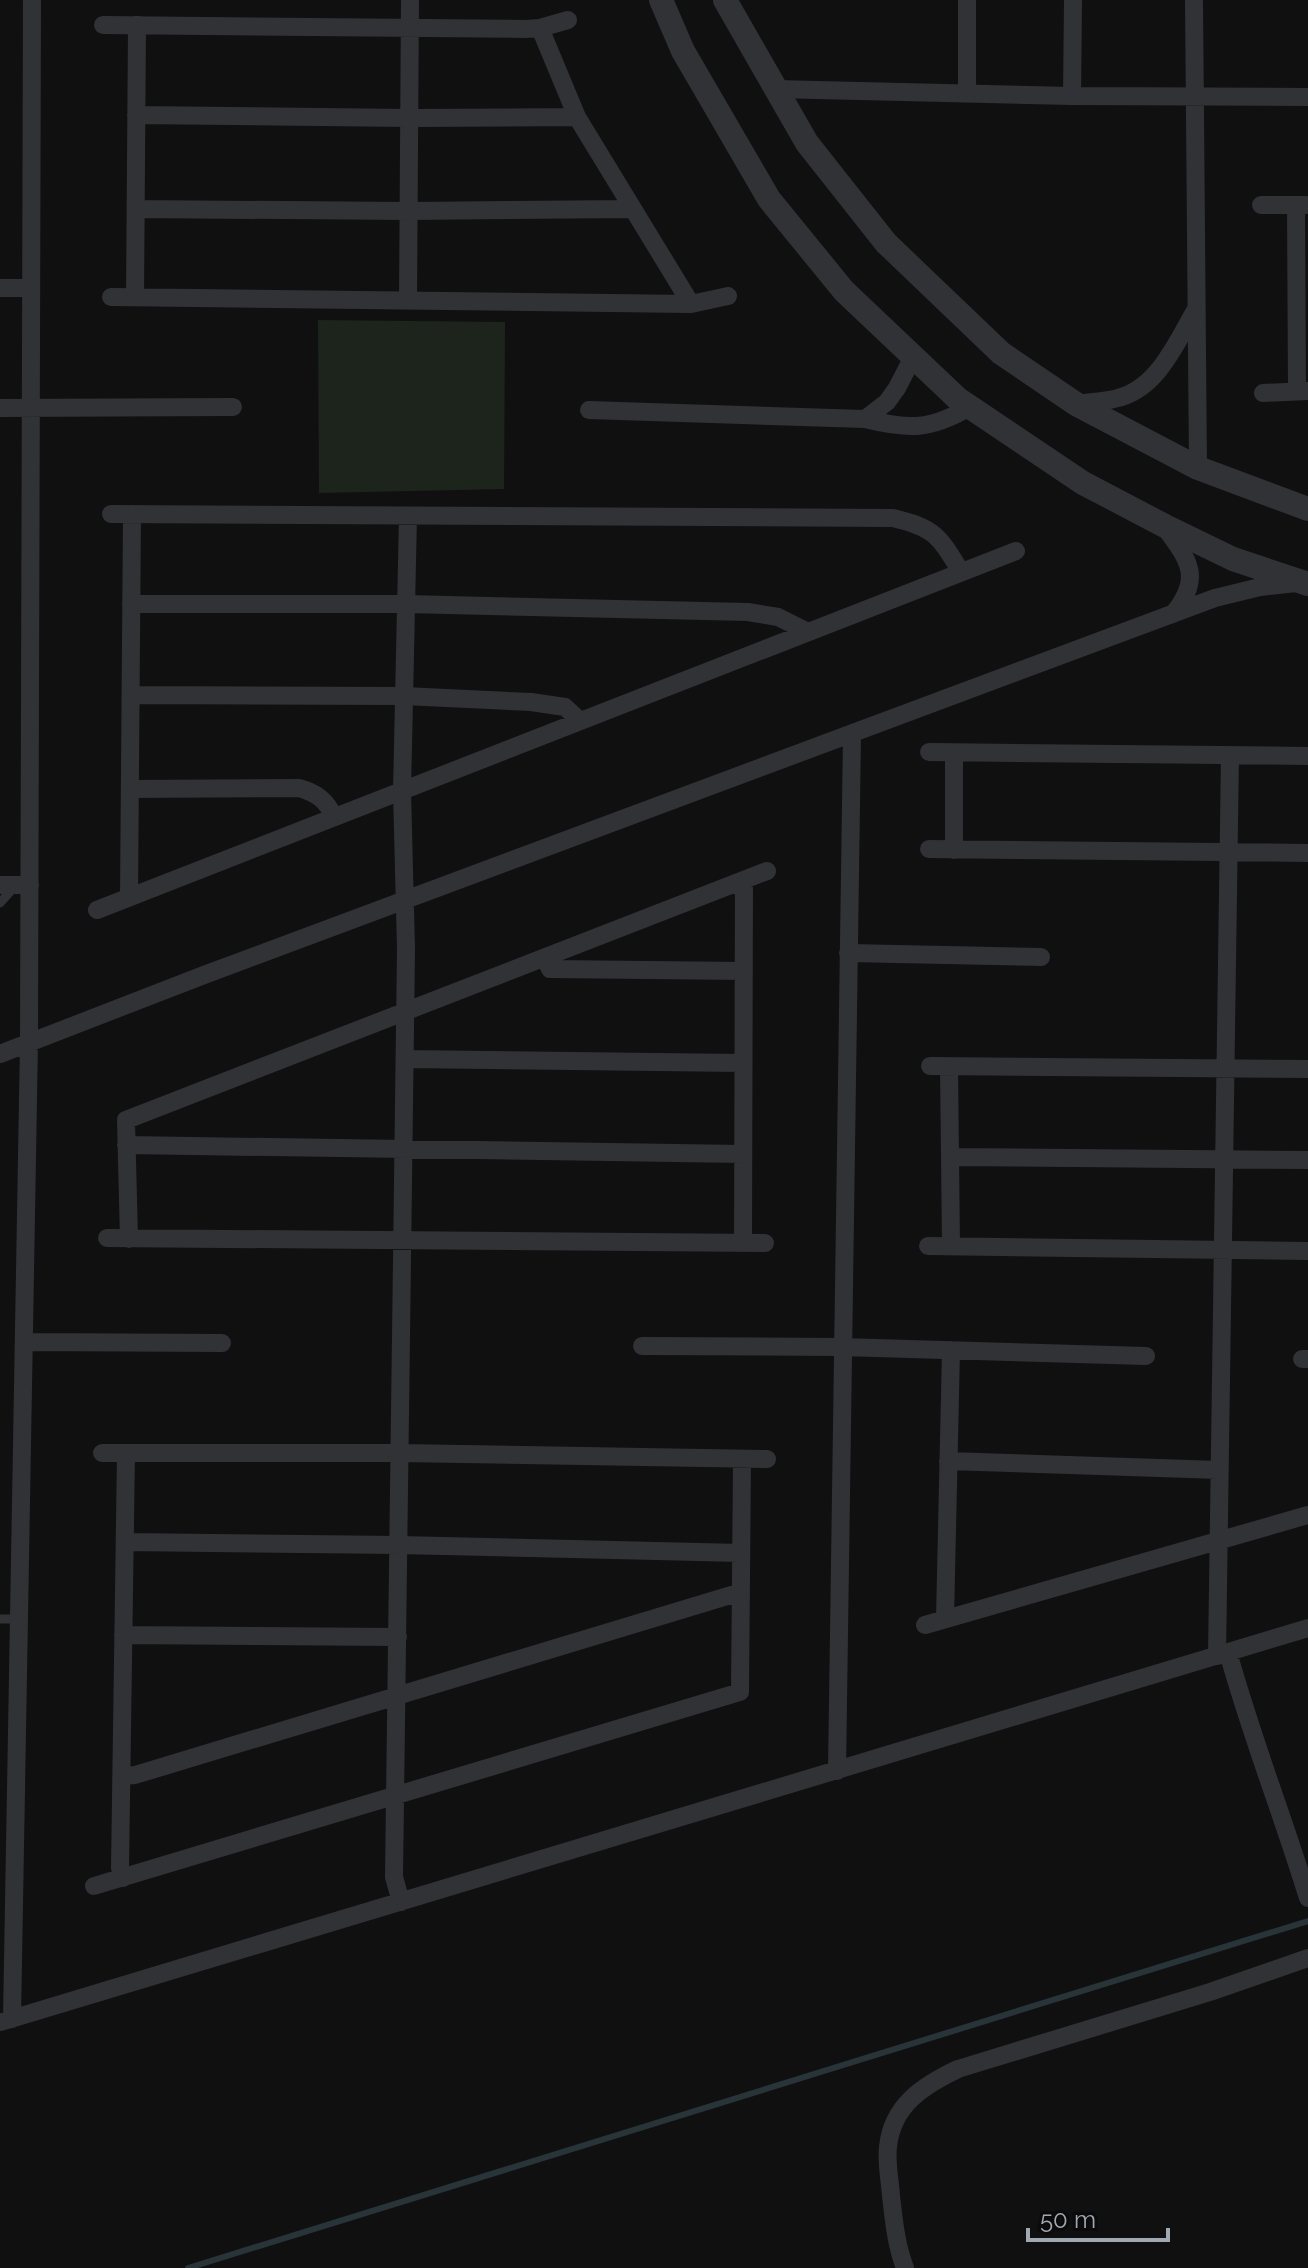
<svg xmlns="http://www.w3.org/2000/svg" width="1308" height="2268" viewBox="0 0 1308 2268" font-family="Raleway,sans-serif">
<rect width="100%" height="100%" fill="#101011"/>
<path fill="#1c241c" d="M318,320L505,322L504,489L319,493Z"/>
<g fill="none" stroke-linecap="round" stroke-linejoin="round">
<path stroke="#293439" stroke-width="6" d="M188,2268L1308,1921"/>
<path stroke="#313236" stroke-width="9" d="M0,903L16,885
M0,1619H19"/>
<path stroke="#313236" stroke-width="18" d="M1194,0L1198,468
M103,25L525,29L540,28L568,20
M540,28L577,117L691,304
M775,89L1072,96L1308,97
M967,93V0
M1072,96L1073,0
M136,115L410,118L577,117
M1261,205H1306
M1296,205L1297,391
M136,209L409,211L632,209
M0,288H31
M111,297L691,304L728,296
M135,297L137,25
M408,301L410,0
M1263,393L1308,391
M1076,404C1089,402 1102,402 1114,399C1157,391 1176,343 1196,309
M0,408L233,407
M589,410L865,419C910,430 930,430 970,407
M865,419L887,402L897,388L913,357
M111,514L893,518C935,528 939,536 961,572
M1166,529C1190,561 1202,579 1173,614
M131,604H406L748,612L778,617L808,632
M131,695L404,696L531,702L565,707L580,721
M929,752L1308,756
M130,789L299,788C317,793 327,801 334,817
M929,849L1308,853
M954,850V753
M0,885H30
M129,897L132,514
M97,910L1016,551
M848,953L1041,957
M545,958L550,969L744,971
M0,1054L204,975L1215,598L1260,587L1296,583
M405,1059L743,1063
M930,1066L1308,1069
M949,1067L951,1246
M126,1145L743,1154
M950,1157L1308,1160
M107,1238L765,1243
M129,1239L126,1120L767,871
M743,1243L744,880
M928,1246L1308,1251
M24,1342L222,1343
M642,1346L842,1347L1146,1356
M1302,1359H1308
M102,1453H400L767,1459
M948,1461L1219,1470
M125,1542L399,1545L741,1553
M945,1619L951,1350
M925,1625L1308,1515
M123,1635L398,1637
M1228,1652C1251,1736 1283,1816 1308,1898
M1217,1656L1230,755
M837,1771L852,735
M122,1776L135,1775L731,1595L741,1594
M123,1878L120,1868L126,1453
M94,1886L740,1692L742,1459
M401,1902L394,1877L406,949L402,791L408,516
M12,2019L29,1042L32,0
M1,2022L1308,1628
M905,2268C896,2245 894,2221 891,2196C890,2180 886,2162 888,2147C892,2105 924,2085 958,2069L1210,1992L1308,1958"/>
<path stroke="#313236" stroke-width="24" d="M661,0L683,51L769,199L844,291L958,399L1083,483L1165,526L1233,559L1308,584
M725,0L807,143L886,243L1001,353L1076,404L1198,468L1308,509"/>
</g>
<path d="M1028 2228v12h140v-12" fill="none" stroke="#a0a8b2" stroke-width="4"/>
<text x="1040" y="2228" font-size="24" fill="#a0a8b2" stroke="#0b0b0c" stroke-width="6" paint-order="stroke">50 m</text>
</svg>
